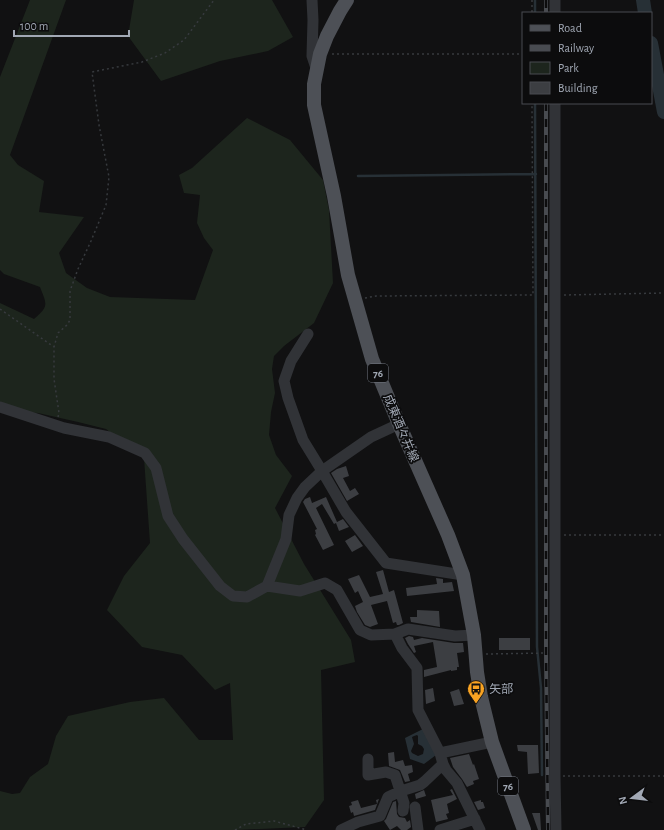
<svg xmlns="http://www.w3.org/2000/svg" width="664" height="830" viewBox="0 0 664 830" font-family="'Alegreya Sans','Noto Sans JP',sans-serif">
<rect width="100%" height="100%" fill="#111112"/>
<path fill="#1d251d" d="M30,0H66L10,155L18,165L44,181L39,212L84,217L59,253L66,273L87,288L110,297L195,300L213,250L204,238L197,223L200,195L184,193L179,175L192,168L247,118L290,140L323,180L329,210L333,283L314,323L284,346L274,356L272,369L275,393L271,412L269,435L276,455L292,476L275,508L304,564L351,640L355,662L321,670L324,800L305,827L235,830H0V791L12,794L20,793L30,777L48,764L56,736L68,716L130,702L164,698L199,740H233L230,683L215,690L182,655L142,647L107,610L124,576L150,543L144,458L106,429L78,422L38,413L15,411L0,410V303L34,319C49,306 47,305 40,287L4,274L0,270V77Z
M134,0H272L293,37L268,51L220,61L161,81L128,36Z"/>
<path fill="#273036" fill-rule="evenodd" d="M423,729L436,755L424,764L410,759L405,738ZM417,735L418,736V744L422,746L424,749L423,754L418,756L412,753L411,751L414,744L412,737L414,736Z"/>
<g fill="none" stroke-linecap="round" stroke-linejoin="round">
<path stroke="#273036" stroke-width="2.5" d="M535,13V0
M535,103L537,647L541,688L542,775
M358,176L536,174"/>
<path stroke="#273036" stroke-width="14" d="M643,0L645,13
M651,43L664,112"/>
</g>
<path fill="#3c3e42" d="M346,466L349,476L343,478L350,491L355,488L359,494L347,501L331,473L337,469Z
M310,497L312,503L326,497L337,522L343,519L349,527L339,531L336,523L334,524L322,504L316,508L334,545L323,550L315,535L316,534L315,530L317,529L303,502L305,499Z
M355,535L363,546L352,552L345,541Z
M383,570L389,592L394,590L403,623L399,625H397L396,622L393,623L387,601L371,605L378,624L370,627L365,625L357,612L355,606L363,602L358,591L355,593L348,579L359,575L370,597L383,594L376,572Z
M436,578L443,579V583L452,582L454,591L407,596L406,588L437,584Z
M417,610L439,611L440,627L411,622L410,617H417Z
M409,636L413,637L414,640L422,638L454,643H463L464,652L457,653L459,667H457V670L451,671V670L424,677V670L437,667L433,642L414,646L416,652L414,653L408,644L405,638Z
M499,638H530V650H499Z
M433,688L435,701L426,704L425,690Z
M459,689L464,704L454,706L450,692Z
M517,745H538L539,773L528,774L527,752L518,751Z
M394,752L395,762L403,760L405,766L412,765L413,772L408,774L410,781L405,782L400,770L389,766L388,753Z
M469,754L473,765L474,764L479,779L473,781L474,784L467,787L462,779L453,767L450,758Z
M452,789L457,799L447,804L449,813L446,814L448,819L436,822L431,800L453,795L450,790Z
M424,790L426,796L416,799L415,794Z
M379,799L375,810L354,816L353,812L351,813L349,806L352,805L351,802L358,800L361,808L377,804L376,800Z
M481,800V802H483L485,808L478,810L474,802Z
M396,801L397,814L399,817L405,818L407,822L410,820L411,827L407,830H401L397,826L390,830L384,821L386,819L393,802Z
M532,813H540L541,830H538Z"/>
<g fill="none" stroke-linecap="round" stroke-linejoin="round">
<path stroke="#373a3e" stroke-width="1.5" stroke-dasharray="2 3" stroke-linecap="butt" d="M532,0V13
M332,54H523
M564,295L664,293
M365,298L376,296L533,295L532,103
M0,309L54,347
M58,417L59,413L54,379V347L58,333L67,325L70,320V291L78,269L91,241L106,205L109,177L99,125L92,72L142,62L165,53L184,40L214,0
M564,535H664
M486,654L546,653
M563,776H664
M235,830L246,824L274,821L307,830"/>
<path stroke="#313337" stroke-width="11" d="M312,0L313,20L312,56L317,71
M555,0V13
M555,103V776L556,830
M308,334L291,361L284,381L288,398L303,440L322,471L346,512L386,563L463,575
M0,407L64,428L109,437L145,453L156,468L168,516L183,539L220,586L233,596L247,597L267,586L286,539L289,515L297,498L305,487L322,471L371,437L399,424
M267,586L300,591L325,583L337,590L360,630L371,635L395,634L408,629L455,636L474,635
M395,634L402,648L417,668L418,710L440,753
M368,759V775L386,772L395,775L404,803L403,811
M443,764L446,770L457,783L480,830
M415,807L418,830
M341,830L358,822L380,816L388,797L401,791L420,785L424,782L443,764L440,753L492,742
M440,830L475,819"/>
<path stroke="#4d5056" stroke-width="14" d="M347,0L340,11L327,36L320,54L314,84V105L334,196L348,275L372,359L399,424L448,535L463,575L474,635L477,672L481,697L492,742L524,830"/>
<g stroke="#484b50" stroke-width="4">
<path id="rail" d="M546,0V13
M546,103V653L548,830"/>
</g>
<use href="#rail" stroke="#0c0c0d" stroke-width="2.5" stroke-dasharray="8" stroke-linecap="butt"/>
</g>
<defs>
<g id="bus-pin" transform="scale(0.9)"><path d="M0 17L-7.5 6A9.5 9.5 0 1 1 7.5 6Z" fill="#f9a322" stroke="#0c0c0d"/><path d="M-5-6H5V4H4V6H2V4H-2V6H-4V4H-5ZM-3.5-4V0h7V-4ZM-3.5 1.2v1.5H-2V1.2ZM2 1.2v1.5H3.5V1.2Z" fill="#111"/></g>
</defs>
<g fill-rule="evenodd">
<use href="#bus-pin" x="476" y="689"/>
</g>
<g text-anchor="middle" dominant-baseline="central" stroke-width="3.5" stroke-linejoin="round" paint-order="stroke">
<g fill="#0c0c0d" stroke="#747982" stroke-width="1">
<rect x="368" y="364" width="20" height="18" rx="3"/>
<rect x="498" y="777" width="20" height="18" rx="3"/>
</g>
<g font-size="11" font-weight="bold" fill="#a1a8b4">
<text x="378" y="373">76</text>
<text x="508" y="786">76</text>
</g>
<g font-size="12" fill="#a1a8b4" stroke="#0c0c0d">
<text transform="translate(401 428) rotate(67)">成東酒々井線</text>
</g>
<g font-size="12" fill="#a1a8b4" stroke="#0c0c0d" text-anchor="start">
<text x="489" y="689">矢部</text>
</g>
</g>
<rect x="522" y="12" width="130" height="92" fill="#0c0c0d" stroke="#484a50"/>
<rect x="530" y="25" width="20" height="6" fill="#4d5056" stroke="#484a50"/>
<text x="558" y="32" font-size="12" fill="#a1a8b4">Road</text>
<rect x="530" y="45" width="20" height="6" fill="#484b50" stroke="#484a50"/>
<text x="558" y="52" font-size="12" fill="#a1a8b4">Railway</text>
<rect x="530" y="62" width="20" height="12" fill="#1d251d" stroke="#484a50"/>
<text x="558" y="72" font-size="12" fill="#a1a8b4">Park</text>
<rect x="530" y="82" width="20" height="12" fill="#3c3e42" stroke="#484a50"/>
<text x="558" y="92" font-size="12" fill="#a1a8b4">Building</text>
<g transform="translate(632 798) rotate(255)" stroke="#0c0c0d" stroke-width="3" paint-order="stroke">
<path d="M0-3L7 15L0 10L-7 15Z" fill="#a1a8b4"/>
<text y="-6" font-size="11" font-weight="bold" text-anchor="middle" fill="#a1a8b4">N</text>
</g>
<path d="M14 30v6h115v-6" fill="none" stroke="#a1a8b4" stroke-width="2"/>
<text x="20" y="30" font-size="12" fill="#a1a8b4" stroke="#0c0c0d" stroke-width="3" paint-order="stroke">100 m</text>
</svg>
